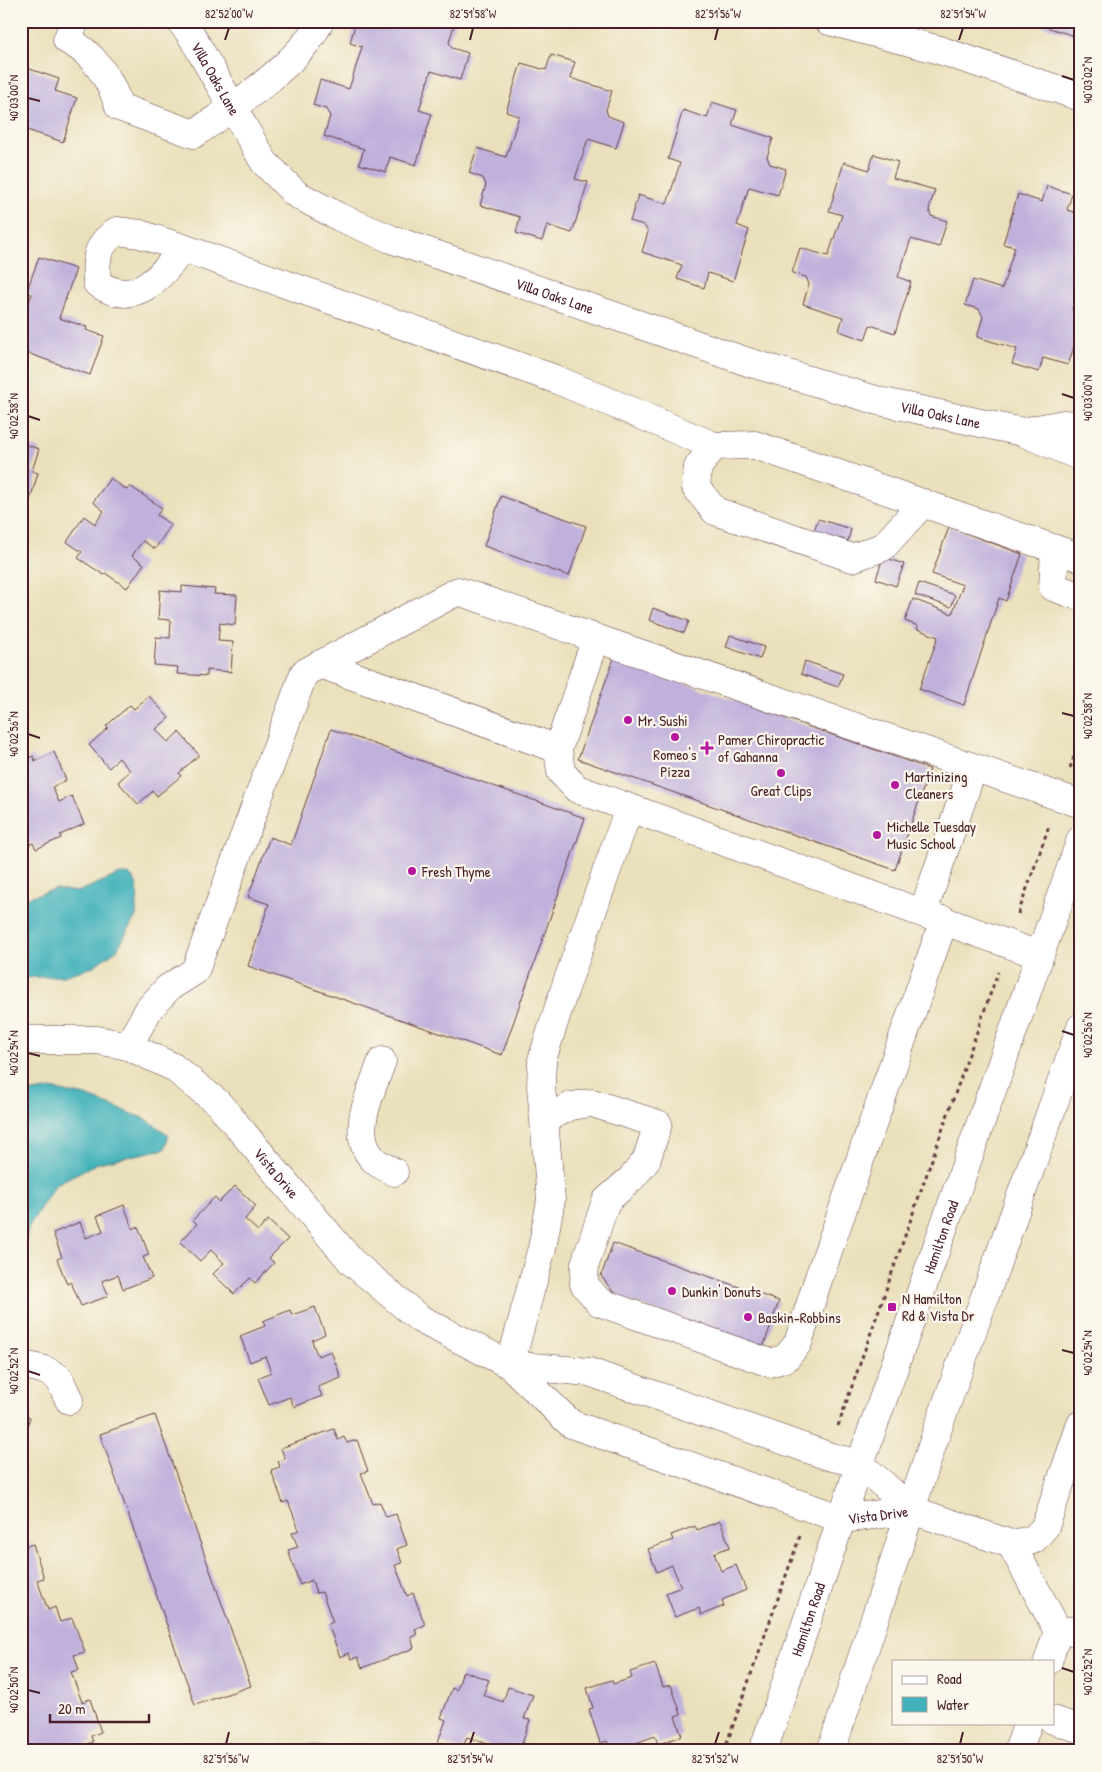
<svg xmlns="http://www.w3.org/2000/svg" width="1102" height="1772" viewBox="0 0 1102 1772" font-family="'Patrick Hand',sans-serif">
<rect width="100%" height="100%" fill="#fbf7ec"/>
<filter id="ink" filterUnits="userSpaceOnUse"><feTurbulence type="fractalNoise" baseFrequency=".02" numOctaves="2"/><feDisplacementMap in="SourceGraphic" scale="10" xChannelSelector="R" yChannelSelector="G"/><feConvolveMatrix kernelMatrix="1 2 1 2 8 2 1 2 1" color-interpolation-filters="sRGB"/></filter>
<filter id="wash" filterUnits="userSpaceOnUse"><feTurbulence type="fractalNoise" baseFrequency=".0096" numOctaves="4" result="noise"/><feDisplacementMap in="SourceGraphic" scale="20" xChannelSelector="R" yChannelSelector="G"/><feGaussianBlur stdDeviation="1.12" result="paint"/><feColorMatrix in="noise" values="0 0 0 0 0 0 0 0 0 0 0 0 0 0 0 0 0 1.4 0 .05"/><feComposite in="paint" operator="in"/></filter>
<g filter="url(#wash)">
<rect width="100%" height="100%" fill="#eae0bc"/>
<path fill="#6eaa6a" stroke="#5c644a" d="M310,1744L341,1751H283Z"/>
<path fill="#41b1ba" stroke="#466872" d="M120,874H129L136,882L138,894L136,916L117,950L92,967L64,976L21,978V899L56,889L77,892Z
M51,1089L86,1096L146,1119L169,1135L165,1149L98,1163L56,1184L29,1226L23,1254L26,1271L21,1283V1094Z"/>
<g id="blocks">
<path fill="#c0b1dc" d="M356,21L455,22L449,42L452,48L468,53L460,80L431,71L419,110L432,114L416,165L390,157L386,172L359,164L364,149L324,136L330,116L326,109L313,105L320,80L349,89L362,47L350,43Z
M1030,21H1081V38L1030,22Z
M551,55L575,62L570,78L612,91L606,110L608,116L624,122L616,148L588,139L575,179L588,182L572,233L547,225L542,241L516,233L520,217L480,205L486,185L483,178L469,173L477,148L506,157L519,116L506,112L521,63L546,70Z
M21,66L59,79L55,91L77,98L63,142L21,128Z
M712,102L737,110L732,125L773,138L767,157L770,164L786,169L778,195L749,187L737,225L749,230L733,281L708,273L704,288L677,279L682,265L642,252L648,232L644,225L630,221L638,195L667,204L680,163L668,159L683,110L707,118Z
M874,154L898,162L893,178L935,190L929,209L931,216L947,221L939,247L911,239L898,277L911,282L895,333L870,325L865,340L839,331L843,317L803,304L809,284L806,277L792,273L800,248L828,256L842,215L829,211L844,162L869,170Z
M1047,186L1072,194L1067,210L1081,214V282L1072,310L1081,313V325L1068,365L1043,358L1039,372L1012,364L1017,349L977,337L983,317L979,309L965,305L973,280L1002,289L1015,247L1003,244L1018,194L1042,202Z
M39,257L76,269L59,318L87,327L86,330L104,336L90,375L21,351V312L22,309L26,310L32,294L26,293Z
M21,443L39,449L32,471L38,473L27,510L21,509Z
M110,478L127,490L130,486L162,508L157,515L171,525L155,549L143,541L138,547L132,556L144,564L127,588L105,573L104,575L78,558L82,552L67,542L84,516L95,524L104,511L93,502Z
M501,496L586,526L569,576L484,546Z
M818,519L851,529L848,541L814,531Z
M949,527L1022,554L1006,601L999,598L964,705L919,689L938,637L917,629L918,626L905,621L913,599L952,614L963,585L932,574Z
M883,557L904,564L896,586L876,579Z
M919,583L955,595L951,607L915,595Z
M182,586L215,589L214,594L237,595L235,625L220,623L218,641L233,642L231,672L207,670V676L177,674L178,667L154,665L156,637L170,638L171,620L158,619L160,590L182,592Z
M653,608L689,621L684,633L649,620Z
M730,635L764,647L760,659L726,647Z
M614,658L930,769L895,870L578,759Z
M805,661L843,674L838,687L801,674Z
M149,696L169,718L156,729L161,735L168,742L179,732L199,755L179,773L181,776L157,796L153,791L138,804L118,782L130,771L119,758L109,768L89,745L108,728L106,726L130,705L134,709Z
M331,729L585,818L502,1055L248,966L269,904L248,897L270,837L291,845Z
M54,752L66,780L52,787L59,802L72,796L84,824L60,835L61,838L36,849L33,843L21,848V762L33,756L35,761Z
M235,1186L256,1206L245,1219L258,1231L268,1220L288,1239L269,1258L274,1263L255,1283L250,1278L234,1294L213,1274L224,1263L211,1250L200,1261L180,1242L197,1224L193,1220L215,1197L219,1202Z
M124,1205L133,1229L138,1226L149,1255L143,1257L152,1278L123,1289L118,1275L102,1281L108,1294L106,1297L81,1306L71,1282L67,1284L57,1259L62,1257L53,1233L80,1222L86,1238L103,1231L97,1216Z
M613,1243L779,1301L763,1348L617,1297L601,1276Z
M315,1307L325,1334L312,1340L314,1347L318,1356L331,1351L341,1378L318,1387L322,1396L294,1407L290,1397L269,1405L258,1378L271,1372L265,1356L250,1362L240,1336L265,1326L263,1321L290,1310L292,1315Z
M21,1414L30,1417L22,1442H21Z
M155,1415L251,1686L195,1705L100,1434Z
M334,1429L338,1440L344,1437L347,1443L357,1440L368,1471L361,1473L373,1504L380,1502L386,1517L396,1514L407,1545L397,1549L402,1563L395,1565L407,1596L413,1593L425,1625L415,1629L417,1635L411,1637L414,1648L362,1668L358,1657L351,1659L349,1653L340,1657L328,1624L333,1622L322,1592L316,1593L312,1580L300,1585L288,1550L298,1547L292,1533L299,1530L288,1501L283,1503L271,1470L280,1467L278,1461L285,1459L281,1448Z
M720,1521L730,1547L714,1553L721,1571L736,1565L746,1590L722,1600L724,1606L701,1615L699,1608L675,1617L666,1593L681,1587L672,1565L657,1572L648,1549L673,1540L671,1535L695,1526L697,1530Z
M33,1544L44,1578L37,1580L48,1610L55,1607L60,1622L72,1618L85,1652L74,1655L79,1670L71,1672L82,1702L90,1699L101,1732L91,1736L93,1742L87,1744L88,1751H21V1548Z
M655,1664L663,1687L671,1685L681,1714L675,1716L682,1736L658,1744L655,1736L636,1743L638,1750L637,1751H610L607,1741L600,1743L589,1709L593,1708L587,1688L612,1680L613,1684L632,1678L630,1672Z
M463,1671L489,1680L483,1695L503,1702L508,1687L533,1695L524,1719L530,1720L520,1750L514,1748L513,1751H485L488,1744L467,1737L462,1750L438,1742L446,1720L441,1718L452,1688L457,1690Z"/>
</g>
</g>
<g filter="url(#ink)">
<use href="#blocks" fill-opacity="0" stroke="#623c41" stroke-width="1"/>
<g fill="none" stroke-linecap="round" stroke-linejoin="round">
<g stroke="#623c41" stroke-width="29">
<g id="minor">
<path d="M75,21L67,40C94,53 111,80 119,107L194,134C232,108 301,63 320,21"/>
<path id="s1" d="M180,21L190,33L264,162L296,194L339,217L391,239L748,362L879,401L1022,432L1081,457"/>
<path d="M829,21L936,49L1081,97"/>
<path d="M183,248C161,276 136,310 97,283C95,260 96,245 117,231L140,234L183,248L555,379L714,446"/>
<path d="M1022,432L1063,424L1081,425"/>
<path d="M923,503L883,547L852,558L715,511L696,488L698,467L714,446L755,445L1081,558"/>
<path d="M1055,549L1053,587L1081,597"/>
<path d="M596,638L558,749L561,772L577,789L1039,955"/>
<path d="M320,664L558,749"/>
<path d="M923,912L973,768"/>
<path id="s2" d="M21,1040H97L128,1046L173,1067L218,1103L351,1261L420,1319L510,1365L571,1424L842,1519L912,1510"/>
<path d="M128,1046L149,1009L168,988L195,971L304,673L458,591L1081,804"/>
<path d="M382,1061C372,1090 348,1134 374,1160C379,1165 388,1168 394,1172"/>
<path d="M545,1119L571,1106L592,1103L658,1124L646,1161L631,1179L606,1201L585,1264L584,1284L599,1302L770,1363L786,1358L798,1343L818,1280L944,920"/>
<path d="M21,1364L45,1370L59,1378L69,1400"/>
<path d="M510,1365L589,1372L828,1456L860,1464L912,1510L1011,1544L1033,1540L1045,1527L1081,1424"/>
<path d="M510,1365L542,1248L551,1200L541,1086L542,1060L564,991L629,808"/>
<path d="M1011,1544L1058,1631L1048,1661"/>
<path d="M1058,1631H1081"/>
<path d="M1053,1720L1081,1729"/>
<path d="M1018,1751L1028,1723"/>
</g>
</g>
<g stroke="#623c41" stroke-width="29">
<g id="major">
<path id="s3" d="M763,1751L860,1464L1081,839"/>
<path d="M831,1751L939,1425L1081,1027"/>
</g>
</g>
<path stroke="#623c41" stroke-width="3" stroke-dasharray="4 4" stroke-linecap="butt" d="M1070,768L1081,738
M1018,914L1049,826
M838,1426L998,972
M724,1751L800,1536"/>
<use href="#minor" stroke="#fff" stroke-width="28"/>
<use href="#major" stroke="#fff" stroke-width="28"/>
</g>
</g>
<path fill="none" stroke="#4a1f2b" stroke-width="2" d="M225,40L229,28M470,40L473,28M715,40L718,28M959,40L963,28M1062,76L1074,80M28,98L40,101M1062,394L1074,398M28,416L40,420M1062,713L1074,716M28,734L40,738M1062,1031L1074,1035M28,1053L40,1056M1062,1350L1074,1353M28,1371L40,1375M1062,1668L1074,1672M28,1690L40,1693M226,1744L229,1732M470,1744L474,1732M715,1744L719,1732M960,1744L963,1732"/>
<g fill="#b5179e" stroke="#fbf7ec" stroke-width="2">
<circle cx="628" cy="720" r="5"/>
<circle cx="675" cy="737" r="5"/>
<path d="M704.5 740.5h5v5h5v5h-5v5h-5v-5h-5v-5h5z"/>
<circle cx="781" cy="773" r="5"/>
<circle cx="895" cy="785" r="5"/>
<circle cx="877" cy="835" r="5"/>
<circle cx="412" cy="871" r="5"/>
<circle cx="672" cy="1291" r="5"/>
<rect x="887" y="1302" width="10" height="10" rx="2.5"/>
<circle cx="748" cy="1317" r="5"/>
</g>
<g text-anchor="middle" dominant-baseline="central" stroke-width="4.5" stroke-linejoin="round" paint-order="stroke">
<g font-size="15" fill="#4a1f2b" stroke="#fbf7ec">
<text stroke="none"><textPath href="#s1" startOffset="68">Villa Oaks Lane</textPath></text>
<text stroke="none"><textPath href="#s1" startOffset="488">Villa Oaks Lane</textPath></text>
<text stroke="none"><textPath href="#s1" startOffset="892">Villa Oaks Lane</textPath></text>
<text stroke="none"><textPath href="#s2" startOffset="306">Vista Drive</textPath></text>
<text stroke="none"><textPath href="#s3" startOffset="544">Hamilton Road</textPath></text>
<text stroke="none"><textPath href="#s2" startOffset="1021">Vista Drive</textPath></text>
<text stroke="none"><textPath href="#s3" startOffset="139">Hamilton Road</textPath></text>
</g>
<g font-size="15" fill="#4a1f2b" stroke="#fbf7ec" text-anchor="start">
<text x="638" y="720">Mr. Sushi</text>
<text x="718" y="739">Pamer Chiropractic<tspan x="718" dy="17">of Gahanna</tspan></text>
<text x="675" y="754" text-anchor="middle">Romeo's<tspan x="675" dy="17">Pizza</tspan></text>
<text x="905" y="776">Martinizing<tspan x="905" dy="17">Cleaners</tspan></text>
<text x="781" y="790" text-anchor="middle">Great Clips</text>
<text x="887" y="826">Michelle Tuesday<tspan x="887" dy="17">Music School</tspan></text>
<text x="422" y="871">Fresh Thyme</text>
<text x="682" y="1291">Dunkin' Donuts</text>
<text x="902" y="1298">N Hamilton<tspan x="902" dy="17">Rd &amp; Vista Dr</tspan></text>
<text x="758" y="1317">Baskin-Robbins</text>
</g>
</g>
<rect width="1102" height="1772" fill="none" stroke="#fbf7ec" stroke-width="55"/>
<rect x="892" y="1660" width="162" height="65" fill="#fbf7ec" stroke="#b4a19f"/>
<rect x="902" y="1676" width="25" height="8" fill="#ffffff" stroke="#b4a19f"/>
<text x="937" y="1684" font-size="15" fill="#4a1f2b">Road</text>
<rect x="902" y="1697" width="25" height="15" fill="#41b1ba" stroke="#b4a19f"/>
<text x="937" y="1710" font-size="15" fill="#4a1f2b">Water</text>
<path d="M50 1714v8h99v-8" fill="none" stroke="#4a1f2b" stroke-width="2.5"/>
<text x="58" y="1714" font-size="15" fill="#4a1f2b" stroke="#fbf7ec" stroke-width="4" paint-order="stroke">20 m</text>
<rect x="28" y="28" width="1046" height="1716" fill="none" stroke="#4a1f2b" stroke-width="2"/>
<g font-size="12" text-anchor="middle" fill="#4a1f2b">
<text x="229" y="18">82°52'00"W</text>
<text x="473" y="18">82°51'58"W</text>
<text x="718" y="18">82°51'56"W</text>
<text x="963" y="18">82°51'54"W</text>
<text transform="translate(1088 80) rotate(-90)" y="4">40°03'02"N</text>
<text transform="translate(14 98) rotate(-90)" y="4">40°03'00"N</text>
<text transform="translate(1088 398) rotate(-90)" y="4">40°03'00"N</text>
<text transform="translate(14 416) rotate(-90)" y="4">40°02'58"N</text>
<text transform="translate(1088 716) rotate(-90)" y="4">40°02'58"N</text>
<text transform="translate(14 734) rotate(-90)" y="4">40°02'56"N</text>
<text transform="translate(1088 1035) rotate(-90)" y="4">40°02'56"N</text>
<text transform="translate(14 1053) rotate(-90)" y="4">40°02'54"N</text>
<text transform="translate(1088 1353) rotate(-90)" y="4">40°02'54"N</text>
<text transform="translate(14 1371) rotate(-90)" y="4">40°02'52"N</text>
<text transform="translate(1088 1672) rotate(-90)" y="4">40°02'52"N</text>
<text transform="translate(14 1690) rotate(-90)" y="4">40°02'50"N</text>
<text x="226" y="1763">82°51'56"W</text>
<text x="470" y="1763">82°51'54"W</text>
<text x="715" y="1763">82°51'52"W</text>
<text x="960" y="1763">82°51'50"W</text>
</g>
</svg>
